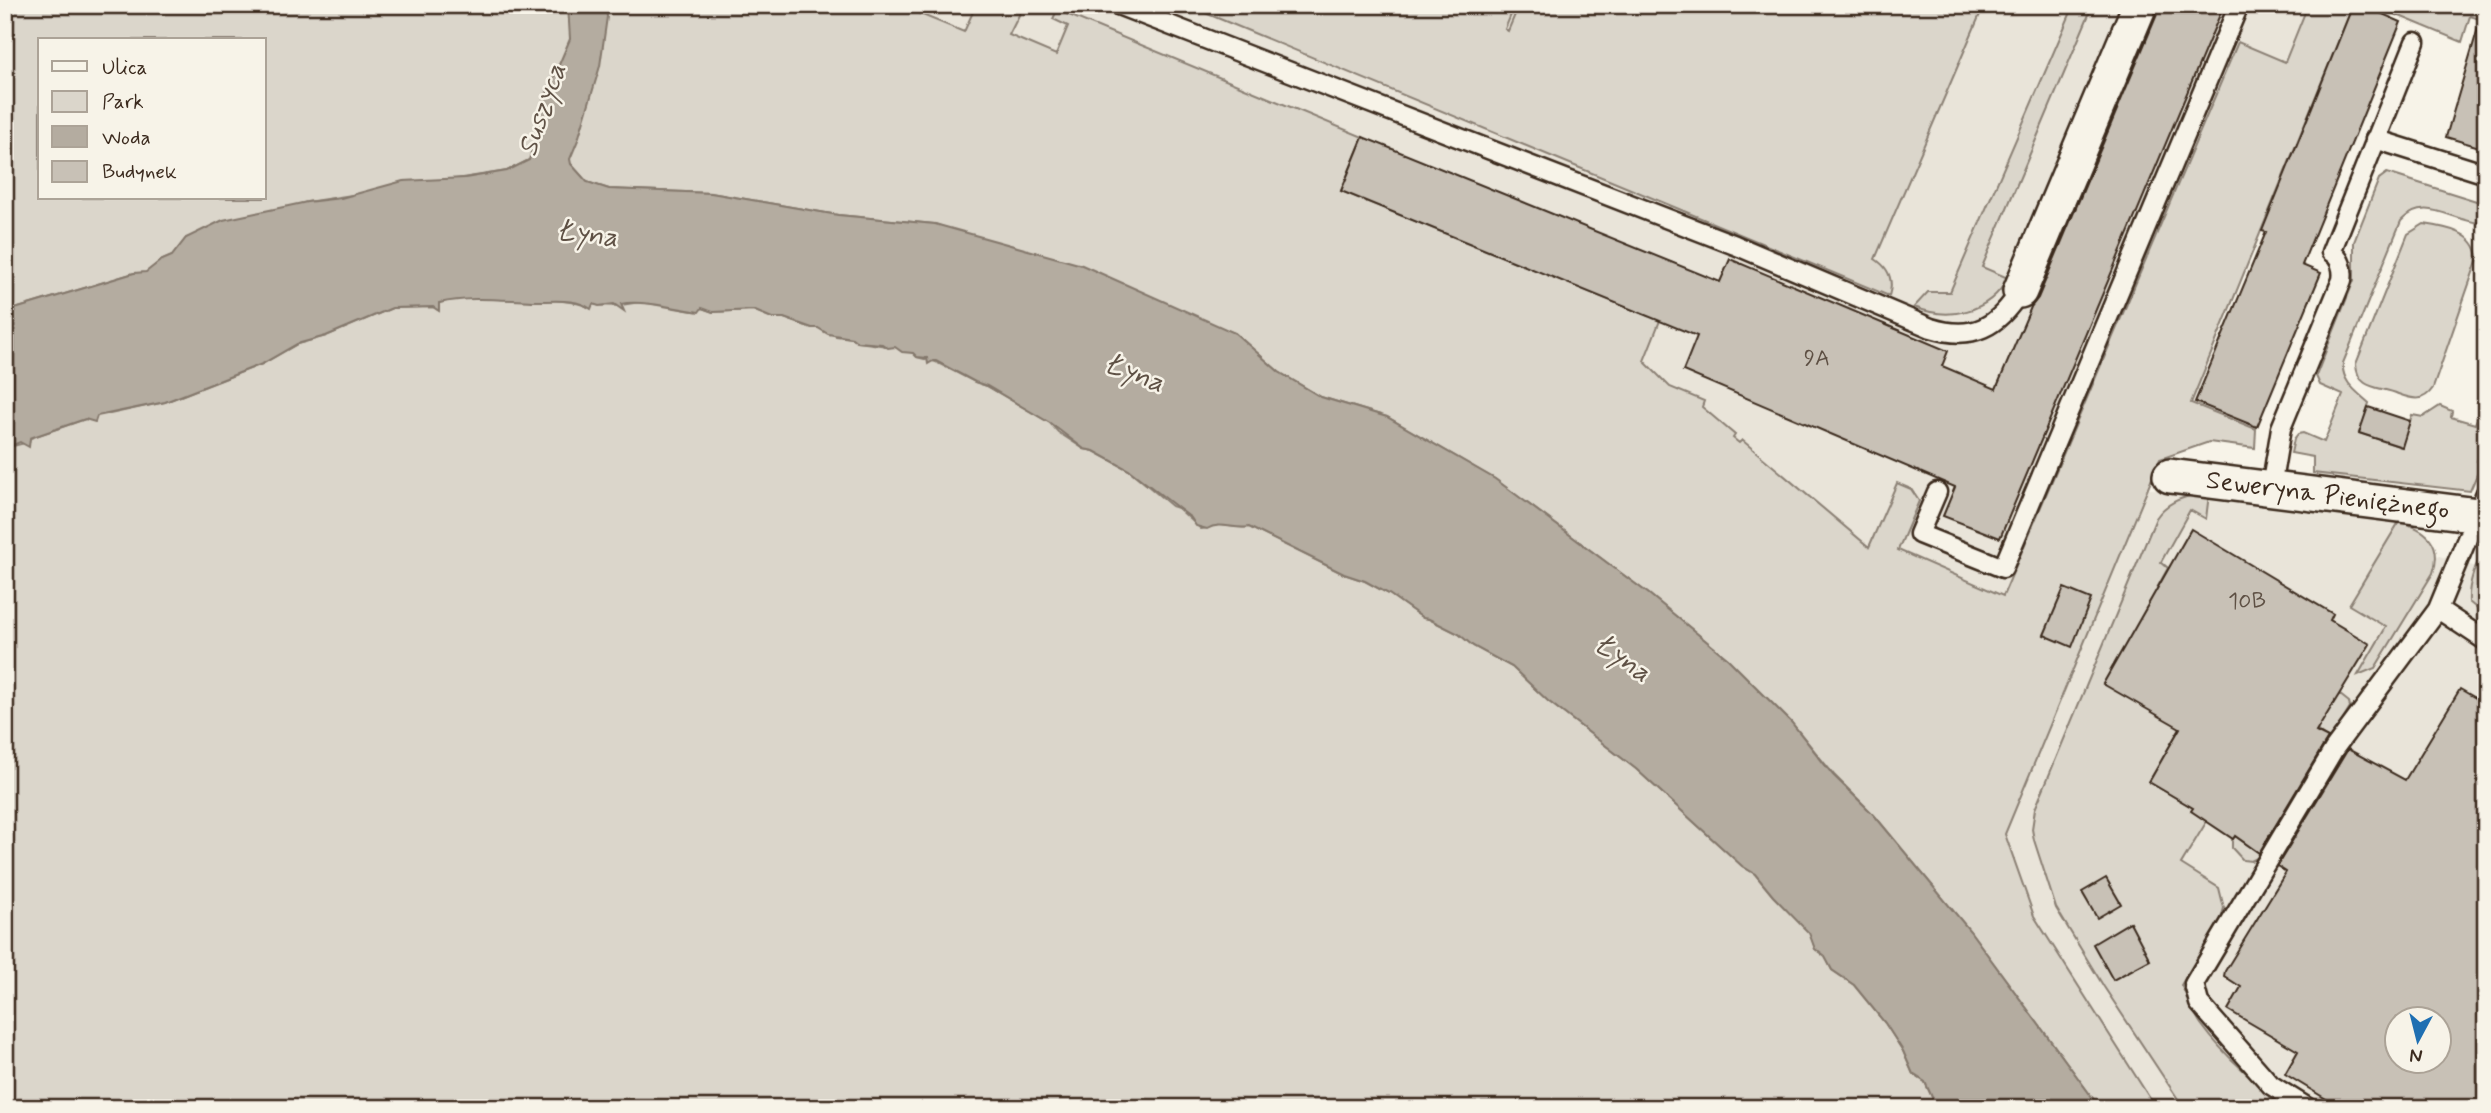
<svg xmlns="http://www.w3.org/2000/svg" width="2491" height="1113" viewBox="0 0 2491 1113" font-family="Mynerve,sans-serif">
<rect width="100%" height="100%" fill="#f7f3e8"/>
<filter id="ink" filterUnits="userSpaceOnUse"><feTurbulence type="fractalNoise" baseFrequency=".0143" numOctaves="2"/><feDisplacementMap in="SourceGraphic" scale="14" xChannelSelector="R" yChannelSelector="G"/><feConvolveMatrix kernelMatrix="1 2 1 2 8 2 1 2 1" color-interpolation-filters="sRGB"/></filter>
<g filter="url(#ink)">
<path fill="#e9e4d9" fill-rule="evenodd" d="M701,5H2336L2139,488L2209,494L2399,522L2429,553L2477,567L2486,562V1108H2141L1670,387L1644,360ZM2396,1018H2438V1060H2396Z"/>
<path fill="#dbd6cb" stroke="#8b8074" stroke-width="2" fill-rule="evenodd" d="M5,5H898L964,32L976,5H1039L1037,12L1023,7L1009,35L1056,55L1068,26L1053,19L1057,10L1363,137L1341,191L1648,316L1670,262L1678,265L1680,270L1644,361L1670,387L1704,401L1702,407L1735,435L1733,438L1739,443L1742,440L1869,547L1897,483L1911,489L1919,501L1898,550L2003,596L2238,42L2285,62L2308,5H2353L2191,403L2256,429L2255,448L2209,442L2160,459L2005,834L2034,916L2156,1108H2100L1970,931L1874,815L1834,775L1791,722L1728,659L1649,594L1495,479L1387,417L1321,397L1279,372L1235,333L935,224L838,215L711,193L609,189L587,182L571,164L529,160L507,171L307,202L186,238L172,256L160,261L146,273H134L5,312ZM40,40H264V198H40Z
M1186,5H1515L1505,29L1508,31L1519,5H1984L1875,259C1889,268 1894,280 1889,296Z
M2074,5H2093L1982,267L2008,278C1989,313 1949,321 1914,307L1928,292H1950Z
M2373,5H2486V21L2470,16L2462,42Z
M2387,173L2486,204V206L2481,223C2451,221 2425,195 2401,221L2343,363C2341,382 2357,392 2369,403L2360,433L2401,447L2412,415L2423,417L2440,406L2452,411L2451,417L2475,424L2486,392V434L2477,461L2482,463L2470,491L2313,473V457L2291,453L2294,439L2298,434L2303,433L2324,442L2343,395L2320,385L2316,376L2354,280V242L2379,179Z
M2424,224C2446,227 2476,232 2478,258L2433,388C2423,403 2412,399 2398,394C2381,386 2357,391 2356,364L2408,234Z
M491,298C515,301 571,296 590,308L593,304C602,307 612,304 621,307V305L640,302L692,311L702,308L713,312L753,310L772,318H784L812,328L818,327L836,336L852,338L858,342L895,347L913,353L917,357L936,362L975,382L987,386L1050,423L1058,432L1084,449L1094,451L1129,470L1172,506L1178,508L1201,529C1208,529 1212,525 1218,525C1229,525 1238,529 1249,527L1344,574L1365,581L1389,594L1423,618L1429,619L1459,634L1473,646L1512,667L1548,701L1636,769L1742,866L1755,874L1773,896L1810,933L1815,949L1826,957L1832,970L1854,985L1885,1023L1903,1051L1913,1074L1925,1082L1937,1108H5V448L29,442L30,438L100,414H110L165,402L262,364L297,344L326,336L392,308L433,307L438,310L439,303L454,299Z
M2197,494H2209L2206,519L2190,510L2161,562L2168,568L2157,588L2160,590L2180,728L2149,782L2193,808L2207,821L2181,864L2219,888L2224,908L2220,923L2181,985C2188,998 2193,1012 2201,1024C2226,1058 2258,1086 2294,1108H2184L2104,987L2056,908L2034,840L2032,829L2035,809L2156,518C2166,503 2180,498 2197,494Z
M2399,522C2426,528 2443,543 2433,573L2375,668L2358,675L2386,627L2349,605Z
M2486,549V616L2469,602C2468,585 2475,562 2486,549Z
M2339,694L2349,702L2350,708L2259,857L2251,861L2243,860L2232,848V840L2235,836L2248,845L2325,737L2314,728Z"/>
<path fill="#b4aca0" stroke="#84786c" stroke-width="2" d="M568,5H606L607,17L600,66L578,140L570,159L571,164L587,182L609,189L711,193L838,215L935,224L1082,265L1235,333L1279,372L1321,397L1387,417L1495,479L1649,594L1728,659L1791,722L1833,775L1874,815L1970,931L2100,1108H1937L1925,1082L1913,1074L1903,1051L1885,1023L1854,985L1832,970L1825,957L1815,949L1809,933L1773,896L1755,874L1742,866L1636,769L1548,701L1512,667L1473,646L1459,634L1429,619L1423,618L1389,594L1365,581L1344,574L1249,527C1234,530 1220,521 1207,529L1196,526L1191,518L1129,470L1094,451L1084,449L1050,423L987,386L975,382L936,361H933L928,364L927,358L917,357L913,353L902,352L895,347L888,348L882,344L857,342L852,338L828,334L818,328H812L784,318H772L753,310L713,312L702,308L699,312C679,309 640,299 621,304L624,311L614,304L599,306L593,304L591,309C575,297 550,302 532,301C501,300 470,296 439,303V311L433,307L392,308L326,336L297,344L262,364L165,402L97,416L95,422L85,419L30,438L29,447L20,442L5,448V312L134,273L146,272L160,261L172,256L186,238L223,220L307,202L341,198L403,181L465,178L507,171L529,160L538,130L537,116L570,39Z"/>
<path fill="#c8c1b6" stroke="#3b2a1e" stroke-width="2" fill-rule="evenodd" d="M2159,5H2224L2000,538L1943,516L1955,487L1683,371L1697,336L1341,191L1363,137L1720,282L1730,259L1948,351L1942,366L1996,389L2031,307L2038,298L2158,12Z
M2353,5H2362L2401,22L2302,265L2321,273L2257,427L2195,402L2266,232L2262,231Z
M2478,28L2486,29V149L2446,137Z
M2368,407L2410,421L2402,447L2359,433Z
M2191,529L2333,614L2330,620L2370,644L2316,732L2328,738L2259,853L2235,836L2233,839L2191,811L2193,808L2149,782L2180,728L2103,684Z
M2064,588L2091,599L2072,647L2044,635Z
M2460,689L2486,704V1108H2341L2285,1074L2298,1051L2228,1010L2241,987L2224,976L2225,971L2286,872L2277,866L2348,749L2405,780ZM2397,1018H2439V1060H2397Z
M2106,878L2121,904L2097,918L2082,892Z
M2130,922L2150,960L2113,980L2093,944Z"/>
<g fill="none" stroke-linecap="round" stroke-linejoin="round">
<g stroke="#3b2a1e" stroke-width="23">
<path id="service" d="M1118,5L1735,245L1931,328C1973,341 1998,327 2020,291
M2375,139L2486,174
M2271,488L2281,428L2342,280C2344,269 2340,257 2331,252L2415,42
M1937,492L1919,534L2003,568L2239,5
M2438,609L2486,641
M2308,1108L2271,1085L2199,1003L2194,984L2334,749L2438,609L2486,493"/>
</g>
<g stroke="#3b2a1e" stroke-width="38">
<g id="minor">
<path d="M2020,291L2140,5"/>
<path id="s1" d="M2170,476L2486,516"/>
</g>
</g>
<use href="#service" stroke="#f7f3e8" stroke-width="18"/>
<use href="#minor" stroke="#f7f3e8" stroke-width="33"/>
</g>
</g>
<g text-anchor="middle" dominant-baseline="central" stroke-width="5" stroke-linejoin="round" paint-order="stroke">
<g font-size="23" fill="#5e5044">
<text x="1817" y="359">9A</text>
<text x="2247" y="602">10B</text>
</g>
<g font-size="26" fill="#3b2a1e" stroke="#f7f3e8">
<text stroke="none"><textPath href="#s1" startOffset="159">Seweryna Pieniężnego</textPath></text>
</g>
<g font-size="28" font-style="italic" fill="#5f5145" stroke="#f7f3e8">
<text transform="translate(543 110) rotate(-71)">Suszyca</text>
<text transform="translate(587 235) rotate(7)">Łyna</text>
<text transform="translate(1134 374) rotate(21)">Łyna</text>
<text transform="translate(1622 659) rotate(35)">Łyna</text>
</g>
</g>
<rect width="2491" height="1113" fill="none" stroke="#f7f3e8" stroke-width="28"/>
<rect x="14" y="14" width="2463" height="1085" fill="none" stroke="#3b2a1e" stroke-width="2.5" filter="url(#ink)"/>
<rect x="38" y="38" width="228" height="161" fill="#f7f3e8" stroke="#aca397" stroke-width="2"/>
<rect x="52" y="61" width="35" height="10" fill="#f7f3e8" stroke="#aca397" stroke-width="2"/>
<text x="102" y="74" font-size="21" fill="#3b2a1e">Ulica</text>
<rect x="52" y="91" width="35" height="21" fill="#dbd6cb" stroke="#aca397" stroke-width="2"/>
<text x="102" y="108" font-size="21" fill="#3b2a1e">Park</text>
<rect x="52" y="126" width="35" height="21" fill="#b4aca0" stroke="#aca397" stroke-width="2"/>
<text x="102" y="144" font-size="21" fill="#3b2a1e">Woda</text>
<rect x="52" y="161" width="35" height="21" fill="#c8c1b6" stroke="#aca397" stroke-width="2"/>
<text x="102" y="178" font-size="21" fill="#3b2a1e">Budynek</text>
<g transform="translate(2418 1040) rotate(187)"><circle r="33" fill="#f7f3e8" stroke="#aca397" stroke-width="2"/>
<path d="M0-5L12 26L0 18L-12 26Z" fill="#1f6fb2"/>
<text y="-10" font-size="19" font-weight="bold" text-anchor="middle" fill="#3b2a1e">N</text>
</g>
</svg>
